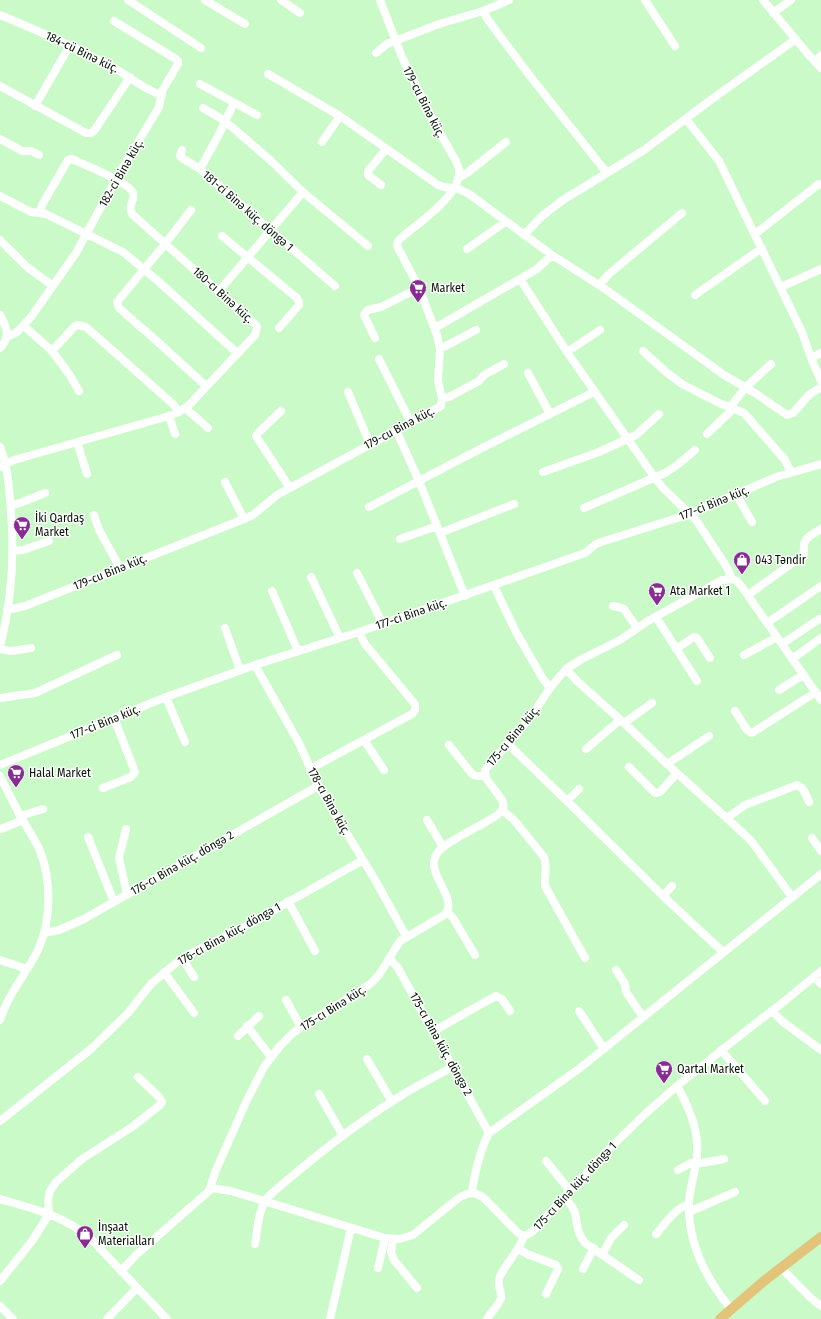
<svg xmlns="http://www.w3.org/2000/svg" width="821" height="1319" viewBox="0 0 821 1319" font-family="'Fira Sans Condensed',sans-serif">
<rect width="100%" height="100%" fill="#cafac8"/>
<g fill="none" stroke-linecap="round" stroke-linejoin="round">
<path stroke="#fff" stroke-width="8" d="M128,0L201,48
M205,0L245,24
M281,0L300,13
M645,0L675,46
M763,0L807,53L821,68
M483,11L488,20L530,76L607,173
M773,13L791,0
M0,15C39,31 77,48 114,68C127,75 148,92 162,95
M376,53L387,44L439,24L483,11L509,0
M815,62L821,55
M268,74L340,116L438,185L444,187L459,189L469,194L552,255L605,289L724,375L755,393L787,415L793,413L809,395L821,387
M200,84L257,115
M0,86L86,133H91L94,131L130,77
M234,103L217,138L200,169L335,286
M35,106L70,45
M203,108L225,121L270,160L303,192L368,246
M686,119L719,161L802,332L811,358L821,381
M0,139L22,151H31L39,155
M322,142L340,116
M182,150L180,156L182,158L200,169
M458,178L467,173L506,142
M381,185L368,175V171L386,149
M0,196L31,212L46,214L123,252L158,281L237,353
M191,210L165,244L117,302L119,308L159,343L206,386
M755,234L819,184
M524,235L542,216L563,200L644,150L712,99L796,39
M222,236L297,298L299,302V305L279,328
M0,240L27,267L53,286
M467,249L505,222
M520,279L567,352L655,478L663,488L696,520L728,569L732,579L737,581L742,587L821,700
M599,285L609,274L682,213
M781,287L821,269
M219,291L303,192
M695,295L762,248
M0,315C7,328 11,337 0,348
M24,326L52,351L75,326L78,325L86,327L174,405L179,412
M435,328L537,269L552,255
M7,337L17,332L31,317L76,253L116,179L159,107L162,91L178,64V61L176,59L114,21
M375,338L364,315L365,313L368,310L381,307L419,288
M440,349L476,330
M52,351L69,374L79,391
M643,351L666,372L682,384L719,403L744,413L785,460L791,472
M567,352L600,330
M811,358L821,353
M379,359L411,423
M528,373L550,414
M348,392L370,444
M442,398L449,397L479,381L483,376L486,374L504,364
M730,407L746,387L771,364
M185,408L208,428
M281,411L258,433L256,436L290,488
M169,416L175,434
M396,430L419,481L465,596
M707,434L734,408
M77,442L87,474
M0,447C7,464 9,482 10,501C15,549 12,600 0,647
M0,467L14,460L169,416L179,412L189,405L255,335L257,328L256,325L132,214C127,204 136,200 133,193C130,183 83,164 72,159L68,160L42,205L40,213
M543,472L599,452L636,435L659,414
M225,482L244,519
M736,494L752,522
M11,505L20,503L45,493
M369,507L484,447L594,392
M584,508L665,473L676,466L695,450
M94,515L99,530L120,568
M440,533L514,504
M400,539L437,526
M13,551L23,550L49,541
M357,573L383,624
M311,577L340,638
M494,586L516,632L543,679L550,688
M272,591L298,651
M748,595L802,556L804,553C802,538 810,536 821,529
M613,606L622,608L624,609L637,628
M7,610L25,606L244,519L253,515L277,495L441,406L442,398L438,381L440,349L437,335L419,288L397,246L398,241L401,238C417,224 463,194 459,169C458,166 457,163 456,161L437,128L402,57L380,0
M656,617L697,681
M767,623L821,586
M225,628L240,670
M782,644L819,619
M0,649L11,651L31,648
M676,649L694,637L697,638L710,658
M744,655L777,637
M792,659L821,638
M255,665L300,745L318,786L374,878L406,936
M566,669L577,681L624,723L667,764L743,833L752,842L792,897
M779,690L803,675
M166,697L185,742
M0,698L35,693L117,655
M735,711L747,730L752,733L816,692
M624,723L652,703
M364,740L384,770
M508,744L567,801L663,896L723,952
M449,745L472,774L476,776H485
M586,749L620,720
M667,764L709,736
M0,765L166,697L255,665L359,632L585,553L596,544L601,542L690,514L776,477L821,464
M629,767L655,793L660,792L677,773
M310,769L412,714C416,710 416,708 414,703L365,644L359,632
M0,776C7,789 13,803 21,817C27,828 35,839 40,851C52,882 51,921 38,950C26,974 8,994 0,1020
M103,788L131,777L135,772L114,718
M567,801L579,789
M502,810L514,820L544,857C548,868 544,875 545,886L585,958
M20,816L43,809
M727,818L745,805L797,785C804,787 806,795 809,802
M427,820L443,847
M1,829L23,820
M126,829L119,858L127,894
M88,837L114,902
M812,838L821,851
M663,896L672,886
M288,901L315,951
M447,911L453,918L475,955
M44,933L59,930L84,919L318,786
M182,958L194,977
M389,958L398,968L489,1133
M0,960L27,969
M616,970L625,984L626,992L643,1017
M164,972L194,1013
M814,977L821,984
M286,1000L301,1027
M579,1011L604,1049
M772,1011L783,1022L821,1050
M247,1026L271,1057
M434,1031L467,1012L496,996L502,999L510,1011
M238,1036L259,1016
M721,1050L765,1101
M367,1059L392,1102
M677,1086C691,1111 701,1135 696,1164C694,1177 689,1190 689,1204C688,1244 706,1279 731,1309
M319,1094L343,1136
M0,1121L92,1048L128,1013L151,984L182,958L251,923L363,860
M546,1161L570,1191
M678,1170L691,1163H702L724,1159
M211,1188L231,1191L385,1238L399,1239L413,1235L456,1200C466,1193 473,1190 484,1198L517,1232L521,1235H527L533,1231L606,1152L645,1114L677,1086L747,1030L782,1003L821,971
M472,1192C474,1176 481,1147 489,1133L580,1068L821,874
M564,1197C567,1201 572,1205 574,1210C578,1222 576,1233 585,1243L639,1280
M0,1199C33,1209 63,1215 90,1238L167,1319
M689,1212L735,1192
M656,1234C665,1224 675,1208 689,1204
M393,1239L391,1252L394,1260L417,1288
M255,1244C258,1229 258,1206 270,1195C311,1159 355,1124 402,1095C418,1085 436,1076 453,1067
M519,1249L527,1254L556,1265L558,1269L546,1294
M602,1255L611,1238L624,1225
M378,1268L385,1238
M781,1268L811,1298L821,1306
M583,1269L594,1248
M121,1271L136,1255L209,1191L216,1170L247,1100L264,1067L280,1046L292,1034L301,1027L357,993L370,984L379,975L400,941L446,914C458,896 421,870 439,851C448,841 474,829 486,822C491,819 498,816 501,811C504,808 504,804 502,800L486,778L485,770L530,718L550,688L566,669L582,659L620,640L648,621L722,580L732,579
M0,1281L32,1241L49,1214L48,1200L50,1191L56,1182L82,1159L132,1127L160,1105L162,1102L159,1097L138,1077
M0,1306L13,1319
M107,1319L137,1288
M330,1319L351,1228
M487,1319C491,1312 499,1305 501,1298C502,1291 496,1285 500,1276C507,1262 519,1251 524,1236"/>
<path stroke="#e2c47a" stroke-width="10" d="M720,1319L764,1281L821,1237"/>
</g>
<defs>
<g id="supermarket-pin" transform="scale(0.9)"><path d="M0 17L-7.5 6A9.5 9.5 0 1 1 7.5 6Z" fill="#8a2b95" stroke="#fff"/><path d="M-6-5.5h2.5l.6 2H6L4.5 2H-2.5L-4.4-4H-6ZM-1.5 3.2a1.3 1.3 0 1 0 .1 0ZM3 3.2a1.3 1.3 0 1 0 .1 0Z" fill="#fff"/></g>
<g id="shop-pin" transform="scale(0.9)"><path d="M0 17L-7.5 6A9.5 9.5 0 1 1 7.5 6Z" fill="#8a2b95" stroke="#fff"/><path d="M-5-2.5h2.3a2.7 3.5 0 0 1 5.4 0H5L5.5 6h-11ZM-1.5-2.5h3a1.5 2.3 0 0 0-3 0Z" fill="#fff"/></g>
</defs>
<g fill-rule="evenodd">
<use href="#supermarket-pin" x="418" y="288"/>
<use href="#supermarket-pin" x="22" y="525"/>
<use href="#shop-pin" x="742" y="560"/>
<use href="#supermarket-pin" x="657" y="591"/>
<use href="#supermarket-pin" x="16" y="773"/>
<use href="#supermarket-pin" x="664" y="1069"/>
<use href="#shop-pin" x="85" y="1234"/>
</g>
<g text-anchor="middle" dominant-baseline="central" stroke-width="3" stroke-linejoin="round" paint-order="stroke">
<g font-size="12" fill="#041504" stroke="#fff">
<text transform="translate(82 52) rotate(26)">184-cü Binə küç.</text>
<text transform="translate(424 102) rotate(63)">179-cu Binə küç.</text>
<text transform="translate(121 173) rotate(-60)">182-ci Binə küç.</text>
<text transform="translate(248 211) rotate(41)">181-ci Binə küç. döngə 1</text>
<text transform="translate(223 295) rotate(42)">180-cı Binə küç.</text>
<text transform="translate(399 428) rotate(-28)">179-cu Binə küç.</text>
<text transform="translate(714 503) rotate(-22)">177-ci Binə küç.</text>
<text transform="translate(110 572) rotate(-22)">179-cu Binə küç.</text>
<text transform="translate(411 614) rotate(-19)">177-ci Binə küç.</text>
<text transform="translate(105 722) rotate(-22)">177-ci Binə küç.</text>
<text transform="translate(513 736) rotate(-50)">175-cı Binə küç.</text>
<text transform="translate(329 801) rotate(61)">178-cı Binə küç.</text>
<text transform="translate(182 863) rotate(-30)">176-cı Binə küç. döngə 2</text>
<text transform="translate(229 934) rotate(-29)">176-cı Binə küç. döngə 1</text>
<text transform="translate(333 1008) rotate(-32)">175-cı Binə küç.</text>
<text transform="translate(441 1044) rotate(61)">175-cı Binə küç. döngə 2</text>
<text transform="translate(575 1186) rotate(-47)">175-cı Binə küç. döngə 1</text>
</g>
<g font-size="12" fill="#041504" stroke="#fff" text-anchor="start">
<text x="431" y="288">Market</text>
<text x="35" y="518">İki Qardaş<tspan x="35" dy="14">Market</tspan></text>
<text x="755" y="560">043 Təndir</text>
<text x="670" y="591">Ata Market 1</text>
<text x="29" y="773">Halal Market</text>
<text x="677" y="1069">Qartal Market</text>
<text x="98" y="1227">İnşaat<tspan x="98" dy="14">Materialları</tspan></text>
</g>
</g>
</svg>
